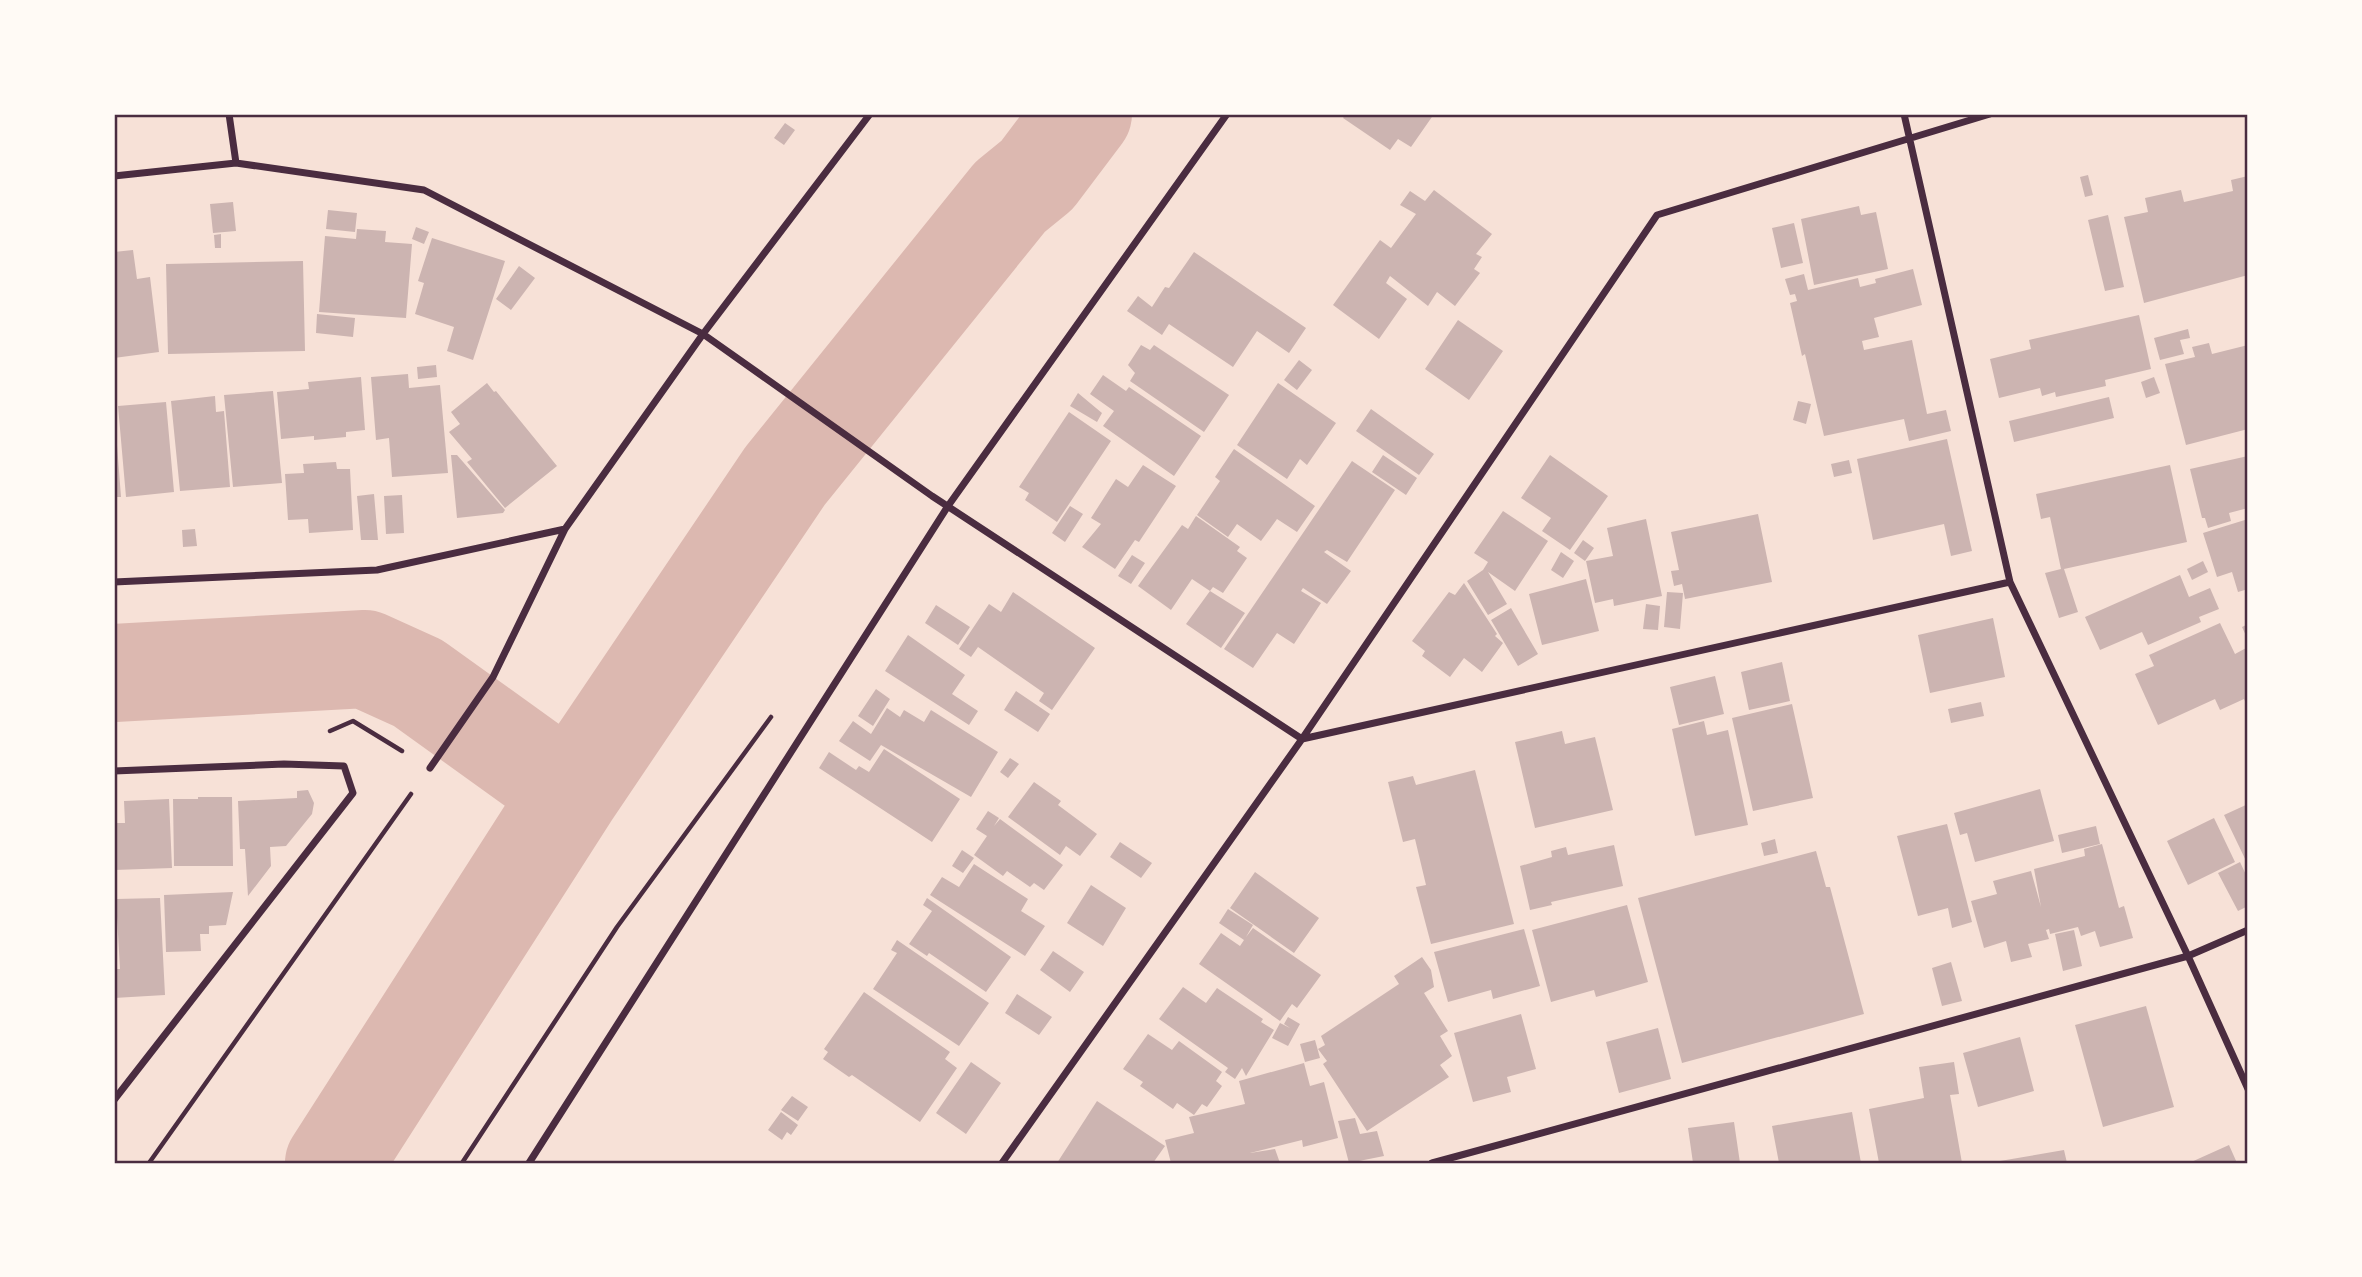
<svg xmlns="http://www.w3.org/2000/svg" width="2362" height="1277" viewBox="0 0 2362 1277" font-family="'Crimson Pro',serif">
<rect width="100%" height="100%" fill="#f7e1d7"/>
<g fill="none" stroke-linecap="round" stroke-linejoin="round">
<path stroke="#dcb8b0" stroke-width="98" d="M114,673L365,659L418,683L571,793
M334,1163L571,793L785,476L1010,197L1037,175L1083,114"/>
</g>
<path fill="#ccb4b1" d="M1346,114H1434L1411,147L1398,139L1390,150L1343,118Z
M785,123L795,130L784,145L774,138Z
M2088,175L2093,195L2085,197L2080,177Z
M2248,176V275L2144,303L2124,217L2148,212L2145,198L2181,190L2184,202L2233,191L2231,180Z
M1434,190L1492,234L1476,254L1482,257L1474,269L1480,273L1455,306L1437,292L1428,306L1390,276L1386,283L1407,299L1379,339L1333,305L1380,240L1391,248L1416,214L1400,205L1410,191L1425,201Z
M233,202L236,231L213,233L210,204Z
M1859,206L1861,215L1876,212L1888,269L1814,285L1801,219Z
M328,210L357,213L355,232L326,229Z
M2108,215L2124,287L2105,291L2088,220Z
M1794,223L1803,263L1781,268L1772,228Z
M416,227L429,232L424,244L412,239Z
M357,229L386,231L385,242L412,244L406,318L319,312L325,236L356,239Z
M221,234V248H215L214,235Z
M432,238L505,261L473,360L447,351L454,327L415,314L424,283L418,281Z
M133,250L137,279L150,277L159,352L114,358V252Z
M1194,252L1306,328L1289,353L1257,331L1233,367L1169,324L1162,335L1127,311L1138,296L1152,307L1165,287L1169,288Z
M303,261L305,351L168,354L166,264Z
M519,266L535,278L511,310L496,299Z
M1913,269L1922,305L1874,318L1879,337L1862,341L1864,350L1912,340L1927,414L1946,410L1951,431L1909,441L1904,419L1824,436L1805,354L1802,356L1790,303L1797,301L1795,294L1790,295L1785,279L1804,274L1808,290L1858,278L1860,287L1876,283L1875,279Z
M317,314L355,318L353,337L316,333Z
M2139,315L2151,369L2105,380L2106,386L2056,397L2055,392L2042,396L2040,388L1999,398L1990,359L2031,349L2029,340Z
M1458,320L1503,351L1469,400L1425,369Z
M2188,329L2190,338L2180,340L2184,354L2160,360L2154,338Z
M2209,343L2212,354L2248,345V429L2186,445L2165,364L2195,357L2192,347Z
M1141,345L1150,350L1154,345L1229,395L1204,432L1130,381L1135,373L1128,365Z
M1299,360L1312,370L1297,390L1284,380Z
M436,365L437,377L418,379L417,367Z
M408,374L409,388L440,385L448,473L392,477L389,438L376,440L371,377Z
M1103,375L1126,391L1129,387L1201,436L1174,476L1103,426L1114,411L1090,394Z
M361,377L365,430L346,432V437L314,440V436L281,439L277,392L309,389L308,382Z
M2154,377L2160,393L2146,398L2141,382Z
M487,383L494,392L496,391L557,466L505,508L467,462L472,459L449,432L460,424L451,412Z
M1278,383L1336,423L1307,465L1300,459L1287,479L1237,445Z
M273,391L282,483L233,487L224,395Z
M1078,393L1102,413L1097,422L1070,406Z
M215,396L216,412L224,411L230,487L180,491L171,401Z
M2109,397L2114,418L2014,442L2009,421Z
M1798,401L1811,404L1806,424L1793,420Z
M166,402L174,492L126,497L118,406Z
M1371,409L1434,454L1419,475L1356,431Z
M1069,412L1111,441L1057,522L1025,500L1029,493L1019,487Z
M114,432H116L121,497H114Z
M1947,439L1972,551L1951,556L1944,524L1873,540L1857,459Z
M1234,449L1315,506L1297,532L1277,519L1261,541L1237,524L1228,537L1197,515L1220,481L1215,477Z
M451,455H457L505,510L503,513L457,518Z
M1383,455L1417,478L1406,495L1372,472Z
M1550,455L1608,496L1570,550L1542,531L1551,518L1521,498Z
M2248,456V508L2229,513L2231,521L2208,528L2205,518H2202L2190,469Z
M1849,460L1852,473L1834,477L1831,464Z
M1352,461L1395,490L1347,562L1327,550L1324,552L1351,571L1327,604L1303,588L1301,591L1321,603L1294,644L1277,633L1253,668L1224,649Z
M336,462L337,469H350L353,530L309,533L308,519L288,520L285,474L304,473L303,464Z
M1143,465L1176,486L1139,542L1135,540L1115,569L1082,547L1101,524L1091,518L1116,479L1128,487Z
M2170,465L2187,542L2064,569L2078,612L2059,618L2045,573L2061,569L2050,517L2041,519L2036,494Z
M374,494L378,540H361L357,496Z
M402,495L404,533L386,534L384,496Z
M1070,506L1083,514L1065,542L1052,533Z
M1503,511L1548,541L1515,591L1488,572L1507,604L1488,615L1467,581L1483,570L1488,562L1474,553Z
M1758,514L1772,582L1685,599L1682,584L1674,586L1671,571L1679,570L1671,532Z
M1196,516L1240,547L1237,551L1247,558L1223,593L1213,587L1210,591L1192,579L1171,610L1138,586L1182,525L1188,529Z
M1646,519L1662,596L1614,606L1613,599L1595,603L1586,561L1613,556L1607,528Z
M2248,519V589L2238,592L2232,572L2217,577L2203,533Z
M195,529L197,546L183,547L182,530Z
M1583,540L1594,548L1585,561L1574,553Z
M1561,552L1574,561L1563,578L1551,570Z
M1132,555L1145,563L1131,584L1118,576Z
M2203,561L2208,572L2192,580L2187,569Z
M2180,575L2189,597L2210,588L2219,609L2199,617L2201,622L2148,645L2142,632L2100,650L2085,617Z
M1586,579L1599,631L1542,645L1529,594Z
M1464,583L1497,634L1495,636L1503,643L1482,672L1464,658L1450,677L1422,656L1425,651L1412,641L1449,592L1455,595Z
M1210,591L1245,613L1221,648L1186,624Z
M1013,592L1095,648L1052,710L1039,701L1044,693L978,647L971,657L959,649L989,604L1001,612Z
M1667,592L1683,593L1680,629L1664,627Z
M1646,604L1660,606L1658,630L1643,629Z
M936,605L970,627L958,645L925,623Z
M1511,608L1538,654L1518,666L1491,620Z
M1993,618L2005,677L1930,693L1918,635Z
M2220,623L2235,654L2248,647V707L2244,699L2220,710L2215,699L2158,725L2135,674L2154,666L2149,655Z
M2248,624V640L2242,627Z
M908,635L965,675L952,694L978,711L969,725L885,671Z
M1782,662L1790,701L1749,710L1741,672Z
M1715,676L1724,714L1679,725L1670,687Z
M876,689L890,699L873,726L858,716Z
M1016,691L1050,714L1038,732L1004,710Z
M1981,702L1984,716L1951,723L1948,709Z
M1792,704L1813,798L1753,811L1732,718Z
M887,708L900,717L904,710L924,722L931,710L998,752L971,797L881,745L870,761L839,741L853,721L871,734Z
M1704,721L1707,735L1728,730L1748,825L1695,836L1672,729Z
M1562,731L1565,744L1595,737L1613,810L1535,828L1515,742Z
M884,749L960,799L932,842L819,768L829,752L856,770L859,766L869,772Z
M1010,758L1019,764L1008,778L1000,772Z
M1475,770L1514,924L1431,944L1416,887L1426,885L1415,839L1403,842L1388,782L1413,776L1416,785Z
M1034,782L1061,801L1058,805L1097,834L1080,856L1066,846L1060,855L1008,817Z
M2040,789L2054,841L1975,862L1967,833L1960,835L1954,813Z
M308,790L314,803L312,814L286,846L270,847L271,866L248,896L245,849H240L238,801L297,798V791Z
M198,797H232L233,866H174L173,799H198Z
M169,799L172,868L114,870V823H125L124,801Z
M2248,804V865L2224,815Z
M988,811L999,818L994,826L1000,819L1063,865L1044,890L1034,883L1030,887L1007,871L1003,876L974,855L987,836L976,829Z
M2214,818L2235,862L2188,885L2167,841Z
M1947,824L1972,922L1952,928L1948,908L1918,916L1897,836Z
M2096,826L2100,844L2062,853L2058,835Z
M1775,839L1778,853L1764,856L1761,843Z
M1120,842L1152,863L1141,878L1110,857Z
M2102,844L2119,908L2124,906L2133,938L2100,947L2095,931L2081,936L2078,927L2050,934L2049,929L2046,930L2049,939L2028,944L2032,957L2011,962L2006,941L1984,948L1971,901L1997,894L1993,881L2031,871L2041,907L2034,869L2085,856L2084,849Z
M1614,845L1623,886L1551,902L1552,905L1530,910L1520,866L1552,857L1551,851L1566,847L1568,855Z
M962,850L974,858L963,873L952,866Z
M1816,851L1826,887H1830L1864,1014L1682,1063L1638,898Z
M2240,862L2248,879V906L2238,911L2218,873Z
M974,864L1028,899L1021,911L1045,926L1025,956L930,895L942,877L959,887Z
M1255,872L1319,918L1294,953L1230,908Z
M1091,885L1126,908L1103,946L1067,923Z
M233,892L226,925L209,926V934H200L201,951L166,952L164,895Z
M160,898L165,995L114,998V969H120L116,899Z
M927,898L1011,957L986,992L929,953L927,956L909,944L932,911L923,905Z
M1627,905L1648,982L1596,997L1594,990L1551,1002L1532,930Z
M1228,909L1253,925L1246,937L1253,928L1321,975L1297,1008L1292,1004L1280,1021L1199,964L1221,933L1240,946L1244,940L1219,923Z
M1524,929L1540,986L1493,999L1491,990L1448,1002L1434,952Z
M2074,930L2082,966L2063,971L2055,934Z
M897,940L989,1003L959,1046L873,989L897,953L891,950Z
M1053,951L1084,972L1070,992L1040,970Z
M1422,957L1431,970L1434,987L1424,993L1448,1031L1440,1036L1452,1056L1440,1065L1449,1077L1367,1131L1323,1064L1327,1061L1318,1049L1325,1045L1321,1036L1399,984L1394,976Z
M1951,962L1962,1001L1942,1006L1932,968Z
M1183,987L1206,1003L1217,988L1263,1019L1261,1022L1274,1030L1246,1076L1242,1068L1235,1079L1225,1072L1228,1068L1159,1019Z
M864,992L950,1052L945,1059L957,1068L920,1122L852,1075L849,1077L823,1059L828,1052L824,1049Z
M1017,994L1052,1017L1039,1035L1005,1013Z
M2146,1006L2174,1107L2103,1127L2075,1025Z
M1521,1014L1536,1069L1507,1077L1511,1092L1473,1102L1454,1033Z
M1288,1017L1300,1024L1288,1046L1272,1038L1280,1023L1290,1028L1284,1024Z
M1658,1028L1671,1079L1619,1093L1606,1042Z
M1148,1034L1172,1050L1179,1041L1222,1072L1216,1081L1222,1086L1207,1107L1202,1104L1194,1115L1177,1103L1173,1109L1140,1086L1143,1082L1123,1069Z
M2020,1037L2034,1091L1978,1107L1963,1053Z
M1315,1040L1320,1058L1305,1062L1300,1044Z
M971,1062L1001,1083L966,1134L936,1113Z
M1954,1062L1959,1094L1950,1095L1962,1163H1879L1869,1109L1924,1098L1919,1067Z
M1304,1063L1310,1086L1324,1082L1338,1138L1303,1147L1302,1140L1250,1153L1275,1149L1280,1163H1171L1165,1140L1194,1133L1189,1117L1245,1104L1239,1081Z
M792,1096L808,1107L798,1121L781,1110Z
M1097,1101L1165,1146L1153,1163H1057Z
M781,1112L798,1125L791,1135L787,1132L782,1140L768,1130Z
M1852,1112L1861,1163H1779L1772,1126Z
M1355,1118L1360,1134L1377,1131L1384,1156L1349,1163L1338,1121Z
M1734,1122L1740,1163H1693L1688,1128Z
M2229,1145L2237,1163H2189Z
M2064,1150L2067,1163H1994V1162Z"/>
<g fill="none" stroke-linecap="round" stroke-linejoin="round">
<path stroke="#4a2c40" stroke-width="4.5" d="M330,731L353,721L402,751
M149,1163L411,794
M462,1163L617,927L771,717"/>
<path stroke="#4a2c40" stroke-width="7" d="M229,114L236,163
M1904,114L2010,582L2188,956L2248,1089
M114,176L236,163L424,190L703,334L932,496L1302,739L2010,582
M114,582L377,570L565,529L703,334L870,114
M430,768L493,677L565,529
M114,771L284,764L344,766L353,793L114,1100
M529,1163L948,506L1227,114
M1002,1163L1302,739L1657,215L1990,114
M1432,1163L2188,956L2248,930"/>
</g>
<rect width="2362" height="1277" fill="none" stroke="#fffaf5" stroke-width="231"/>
<rect x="116" y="116" width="2130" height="1046" fill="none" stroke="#4a2c40" stroke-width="2.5"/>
</svg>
